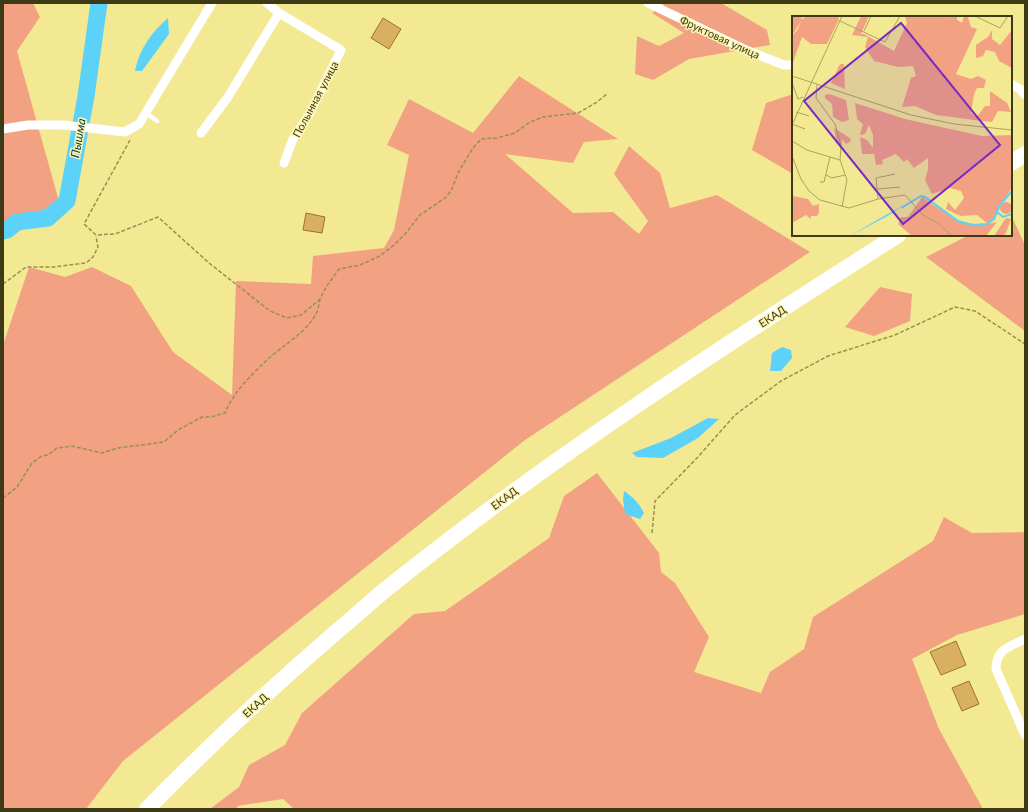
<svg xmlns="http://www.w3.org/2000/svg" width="1028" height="812" viewBox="0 0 1028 812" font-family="Lato,sans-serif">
<rect width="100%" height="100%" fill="#f3e992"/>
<path fill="#f2a282" d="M3,3H33L40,17L17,51L60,205L3,225Z
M665,3H721L767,30L770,45L689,59L653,80L635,74L637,36L659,46L684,33L652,13Z
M519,76L618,139L584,142L573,163L505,154L573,213L613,212L639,234L648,221L614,174L629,146L660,173L670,208L717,195L810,252L525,440L123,761L86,809H3V345L29,267L65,277L92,267L131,286L173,352L232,395L236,281L311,284L313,256L384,248L394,230L409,155L387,145L409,99L473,133Z
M793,94V174L752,150L766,103Z
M1011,215L1025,245V331L926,257L969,235H1011Z
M880,287L912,294L910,321L874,336L845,327Z
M597,473L659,553L661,572L675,583L709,637L694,672L761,693L770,672L804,649L813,617L933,541L944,517L972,533L1025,532V614L957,635L912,659L939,729L983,809H294L283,799L237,806L238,809H210L239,787L249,765L285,745L302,713L414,614L445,611L549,538L564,496Z"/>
<path fill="#5dd2f9" d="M95,3H105L96,68H88Z
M168,18L169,34L142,71H135C139,49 152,32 168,18Z
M782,347L791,350L792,358L781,371H770L772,353Z
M708,418L719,419L698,438L663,458L637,457L632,453L671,438Z
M624,491C633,497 639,503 644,513L640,519L625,514L623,499Z"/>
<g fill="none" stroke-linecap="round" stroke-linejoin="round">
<path stroke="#5dd2f9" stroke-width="17" d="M3,231L7,230L17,222L48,218L67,201L86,96L99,3"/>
</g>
<path fill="#d9b062" stroke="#9b7521" d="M383,18L401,29L389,49L371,38Z
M306,213L325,217L322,233L303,230Z
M956,641L966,665L941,675L930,652Z
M969,681L979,704L962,711L952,688Z"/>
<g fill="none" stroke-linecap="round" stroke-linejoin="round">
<path stroke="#979053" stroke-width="1.5" stroke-dasharray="4 2" stroke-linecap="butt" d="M130,140L84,224L96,235L115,234L158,217L209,263L270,311L287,318L301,315L320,299L326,287L339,269L360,265L380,256L394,245L406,233L420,215L445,198L451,191L459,171L473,148L481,139L497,138L515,133L530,122L543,117L578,113L597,102L608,93
M3,284L26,267H53L86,263L93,257L98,247L96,236
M3,498L17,487L32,463L42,456L48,455L57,448L72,446L102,453L118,448L164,442L178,430L202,417H211L225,413C233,393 251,375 267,360C283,345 305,334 316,314C318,310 319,304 320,299
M652,533L655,501L696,459L735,415L781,381L828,356L895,335L955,307L975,311L1025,344"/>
<path stroke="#fff" stroke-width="4.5" d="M146,113L157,121"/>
<path stroke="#fff" stroke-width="9" d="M267,3L279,13L341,50L310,113L293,139L284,163
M648,3L746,50L784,65H793
M1011,84L1020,89L1025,95
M3,129L28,125H63L125,132L139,124L212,3
M201,133L228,97L279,13
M1025,639C1009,647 996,649 996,669L1025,735"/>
<path stroke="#fff" stroke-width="16" d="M1011,163L1025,154
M147,809C207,748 270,689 335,633C352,619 368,604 385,590C548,459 723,346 898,235"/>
</g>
<g text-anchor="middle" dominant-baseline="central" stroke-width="3" stroke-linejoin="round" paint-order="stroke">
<g font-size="11" fill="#3e3a16" stroke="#fdf6b2">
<text transform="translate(720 37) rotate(25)">Фруктовая улица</text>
<text transform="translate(315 99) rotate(-62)">Полынная улица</text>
<text transform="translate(772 316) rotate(-33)">ЕКАД</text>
<text transform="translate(504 498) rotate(-37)">ЕКАД</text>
<text transform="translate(255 705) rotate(-43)">ЕКАД</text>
</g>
<g font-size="12" font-style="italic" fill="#003949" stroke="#fdf6b2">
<text transform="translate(78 138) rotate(-80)">Пышма</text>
</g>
</g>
<g transform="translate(792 16)">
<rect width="220" height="220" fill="#f3e992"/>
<path d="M0,0H10L9,4L15,0H45L47,3L35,28H19L10,21L0,49V17L2,18L6,13L9,5L2,17L0,16ZM69,0H77L69,18H72L102,35L115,7L113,0H152L155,2L156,0H165V4L170,7L172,0L176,1L179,11L185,13L164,58L179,63L186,60L194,64L192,72H185L182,78L179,97L185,101L193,90H198V75L215,87L219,96L206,95L200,106L190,105L144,99L123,90L110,91L119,62L124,60L121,50L106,51L82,45L73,31L76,21L60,19ZM200,14V23L208,29L220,14V52L207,45L203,36L194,34L191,40L184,42V29L196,21ZM48,48H52L53,73L39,67ZM37,78L54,84L57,104L50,106L41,101L40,88L33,82V79ZM63,87L113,103L190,120L220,119V171L201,203L195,207L185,199L169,200L154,193L156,186L163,194L172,182L169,175L158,172L140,178L133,164L136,153V142L122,152L115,143L112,146L104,138L90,144L91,148L84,149L82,138H70L68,121L75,124L81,132V119L77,109L73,118L68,119L71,108L65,103ZM42,112L58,122L59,125L54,128L50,123V129L45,128ZM1,180L16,183L21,190L27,188V197L25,200H19V203L14,199L0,207ZM130,181L167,206L191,209L205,206L194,220H120L106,208L109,201H116ZM208 192a6 6 0 1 1 12 0a6 6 0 1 1-12 0ZM214,202L219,203L214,217L211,220H202Z" fill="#f2a282"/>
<path d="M110,190L99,198L58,220L85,204Z" fill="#5dd2f9"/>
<path fill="none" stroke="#5dd2f9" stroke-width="2" d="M109,192L129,180L133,181L166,205L180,209L195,208L202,203L208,189L220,175M205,196L211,201L220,198"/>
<path fill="none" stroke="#aba360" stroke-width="1" d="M183,0L208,12L216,0M48,5L93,26L108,0M72,15L79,0M0,60L119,99L162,108L220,114M0,67L6,83L11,81M25,69L24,82L43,108L49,130L48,144L55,164L50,191M4,96L17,100M0,108L13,113M0,109L50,0M0,125L15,134L48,144M0,140L9,163L17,175L28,184L57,192L86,183L113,179L131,199L146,207L160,220M34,159L40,162L53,159M28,166H32L38,141M86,173L108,171M86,183L84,162L103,158"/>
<path fill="#7b2cbf" fill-opacity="0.15" stroke="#7b2cbf" stroke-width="2" d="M109,7L208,129L111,208L12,85Z"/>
<rect width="220" height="220" fill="none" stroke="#3e3a16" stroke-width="2"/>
</g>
<rect width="1028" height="812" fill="none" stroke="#3e3a16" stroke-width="8"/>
</svg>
